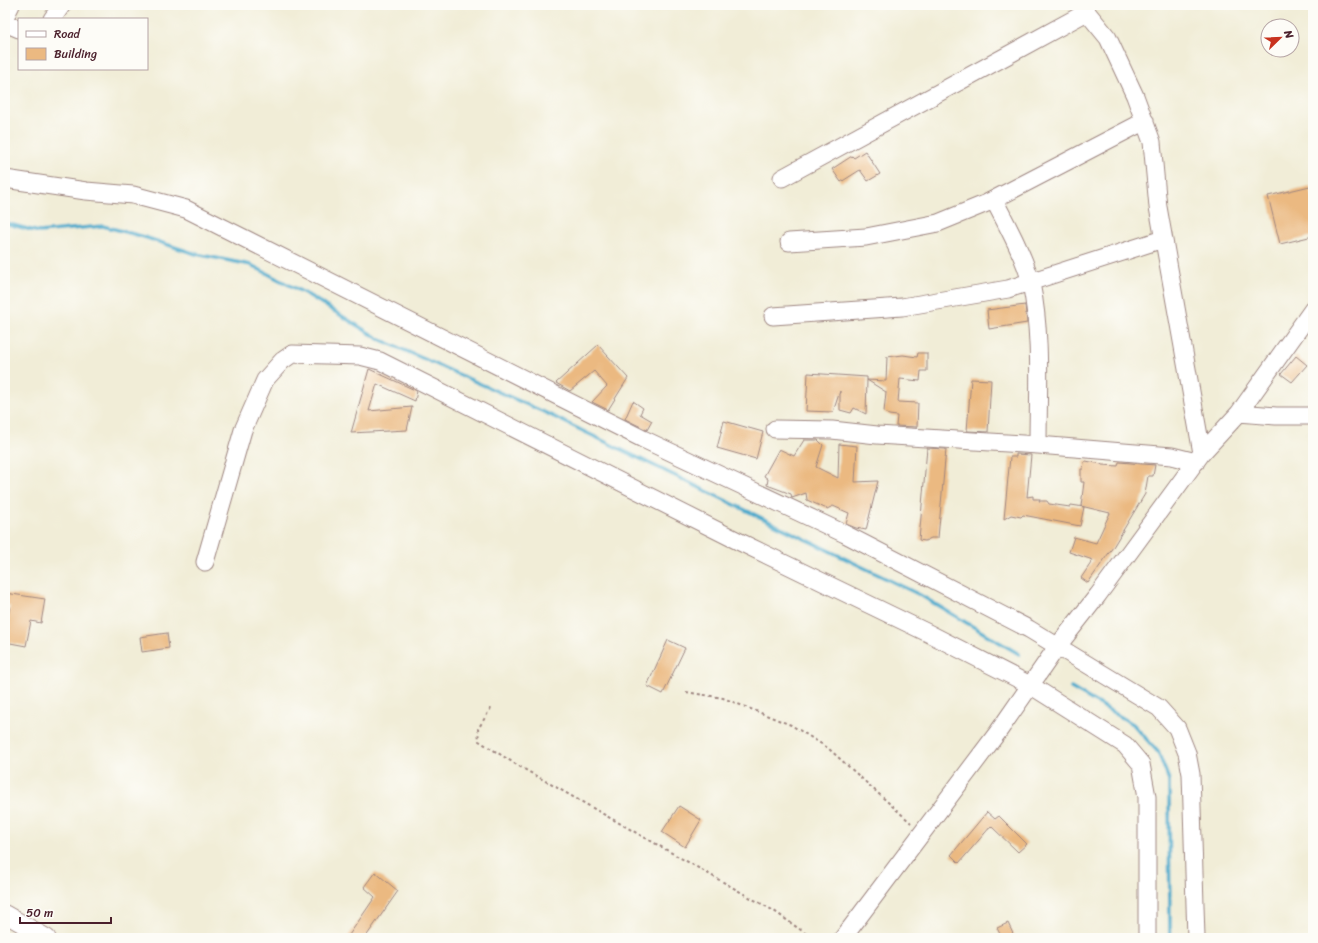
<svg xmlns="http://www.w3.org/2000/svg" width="1318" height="943" viewBox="0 0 1318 943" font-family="Sriracha,sans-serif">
<rect width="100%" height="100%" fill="#fdfcf7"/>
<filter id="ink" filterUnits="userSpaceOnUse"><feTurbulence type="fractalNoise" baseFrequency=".025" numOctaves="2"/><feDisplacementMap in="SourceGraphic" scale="8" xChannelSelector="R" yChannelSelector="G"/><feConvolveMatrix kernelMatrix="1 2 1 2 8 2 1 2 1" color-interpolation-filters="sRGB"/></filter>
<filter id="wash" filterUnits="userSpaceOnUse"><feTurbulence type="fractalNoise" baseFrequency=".012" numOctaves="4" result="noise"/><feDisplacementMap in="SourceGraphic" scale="16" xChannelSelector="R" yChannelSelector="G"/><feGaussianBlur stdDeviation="0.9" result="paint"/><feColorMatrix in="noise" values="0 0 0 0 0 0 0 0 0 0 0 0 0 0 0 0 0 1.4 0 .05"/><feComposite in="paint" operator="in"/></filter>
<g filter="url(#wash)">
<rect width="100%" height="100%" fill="#f1edd7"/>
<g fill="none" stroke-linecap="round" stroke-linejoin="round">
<path stroke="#4eaacc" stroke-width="3.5" d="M5,223L39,232L103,226L141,236L196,254L251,265L308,295L379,339L546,413L920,595L1019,654
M1071,688L1133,724L1158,752L1169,780L1170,938"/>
</g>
<g id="blocks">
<path fill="#ebb981" d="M865,151L880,174L868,181L860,170L841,182L832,169L852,156L854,158Z
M1310,186L1313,199V236L1280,244L1268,196Z
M1025,305L1027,323L989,329L987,310Z
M598,345L628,378L608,410L592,402L607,386L594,371L570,391L556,383Z
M918,353H927V371H921L920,381L900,379L898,402L918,403L917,427L896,426L897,416L889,415L884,412L886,392L867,380L866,414L854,408L851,413L840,410V391L833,412L806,411L808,373L867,377V380L886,381L887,357L903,355L917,357Z
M1296,356L1307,365L1292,382L1281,374Z
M369,369L417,391L415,401L377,384L369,411L412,407L407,430L351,433Z
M971,379L991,380L988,432L967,431Z
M633,401L643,408L640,414L652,421L647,430L625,419Z
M724,421L763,432L756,459L717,448Z
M804,440H818L823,445L816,467L838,478L839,444L857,446L855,482L878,481L866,530L856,528L846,524L849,513L833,506L827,509L807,500L806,493L792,498L791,494L767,485L768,479L764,476L779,449L794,456Z
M927,448L946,449L938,538H931L925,541L919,540Z
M1016,454L1031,455L1027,497L1033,496V499H1040L1039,501H1047L1049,504L1070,507L1071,505L1084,507L1080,526L1023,515L1021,517L1011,515L1004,519L1010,457H1016Z
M1086,461L1101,464L1102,465L1118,466L1119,462L1155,465L1153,476H1148L1145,494L1113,547L1088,583L1081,578L1093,560L1069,552L1074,537L1096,543L1110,513L1081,506L1084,482H1081V469H1083L1084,462Z
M5,593L45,599L41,623L31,621L26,646L5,642V631L10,606L5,605Z
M167,633L169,648L142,652L140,637Z
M668,640L685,648L663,694L647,686Z
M679,806L701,820L685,847L662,832Z
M987,812L995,819L999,816L1027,844L1018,852L991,826L959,863L951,855Z
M375,872L398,891L365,938H347L375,897L364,887Z
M1008,923L1015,938H1002L997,928Z"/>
</g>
</g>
<g filter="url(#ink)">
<use href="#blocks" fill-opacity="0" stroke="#9e8681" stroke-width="1"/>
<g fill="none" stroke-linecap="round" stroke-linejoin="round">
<g stroke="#9e8681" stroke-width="19">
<path id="minor" d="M1081,5L1108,38L1135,96L1152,142L1158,207L1202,453
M5,17L11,5
M52,19L62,5
M5,23L19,29
M782,178L1087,12
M5,179L86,191L133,195L186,209L643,439L845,534L1029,629L1159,708L1177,728L1187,753L1191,774L1196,938
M994,200C1006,223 1025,258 1031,283C1042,336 1038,391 1038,445
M789,242L866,237L938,223L987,203L1145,121
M773,316L902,307L1008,289L1163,239
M1239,413L1276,416H1313
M775,429L832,430L877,435L1038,445L1172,456L1196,462
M205,562L243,430L265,380L282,361L292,354L360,356L380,361L740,542L928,633L1030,685L1125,745L1141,764L1147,797V938
M5,914L47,938
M843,938L998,732L1057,647L1098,595L1202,453L1239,413L1313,309"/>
</g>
<path stroke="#9e8681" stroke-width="2" stroke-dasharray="3 3" stroke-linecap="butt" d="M686,692L723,698L791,725L828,748L911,823
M491,708L478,729L479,741L517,765L774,911L812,938"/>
<use href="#minor" stroke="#fff" stroke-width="17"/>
</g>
</g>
<rect width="1318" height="943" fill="none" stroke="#fdfcf7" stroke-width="20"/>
<rect x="18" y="18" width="130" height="52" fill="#fdfcf7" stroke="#b5a4a5"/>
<rect x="26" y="31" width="20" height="6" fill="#ffffff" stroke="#b5a4a5"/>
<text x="54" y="38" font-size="12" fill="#4a1f2b">Road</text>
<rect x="26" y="48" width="20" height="12" fill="#ebb981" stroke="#b5a4a5"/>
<text x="54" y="58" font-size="12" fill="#4a1f2b">Building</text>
<g transform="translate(1280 38) rotate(67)"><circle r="19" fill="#fdfcf7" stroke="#b5a4a5"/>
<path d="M0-3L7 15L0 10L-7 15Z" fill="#c8321e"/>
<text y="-6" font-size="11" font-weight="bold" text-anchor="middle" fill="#4a1f2b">N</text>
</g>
<path d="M20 917v6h91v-6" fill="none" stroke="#4a1f2b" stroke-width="2"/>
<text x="26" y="917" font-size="12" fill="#4a1f2b" stroke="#fdfcf7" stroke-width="3" paint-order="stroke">50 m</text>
</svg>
